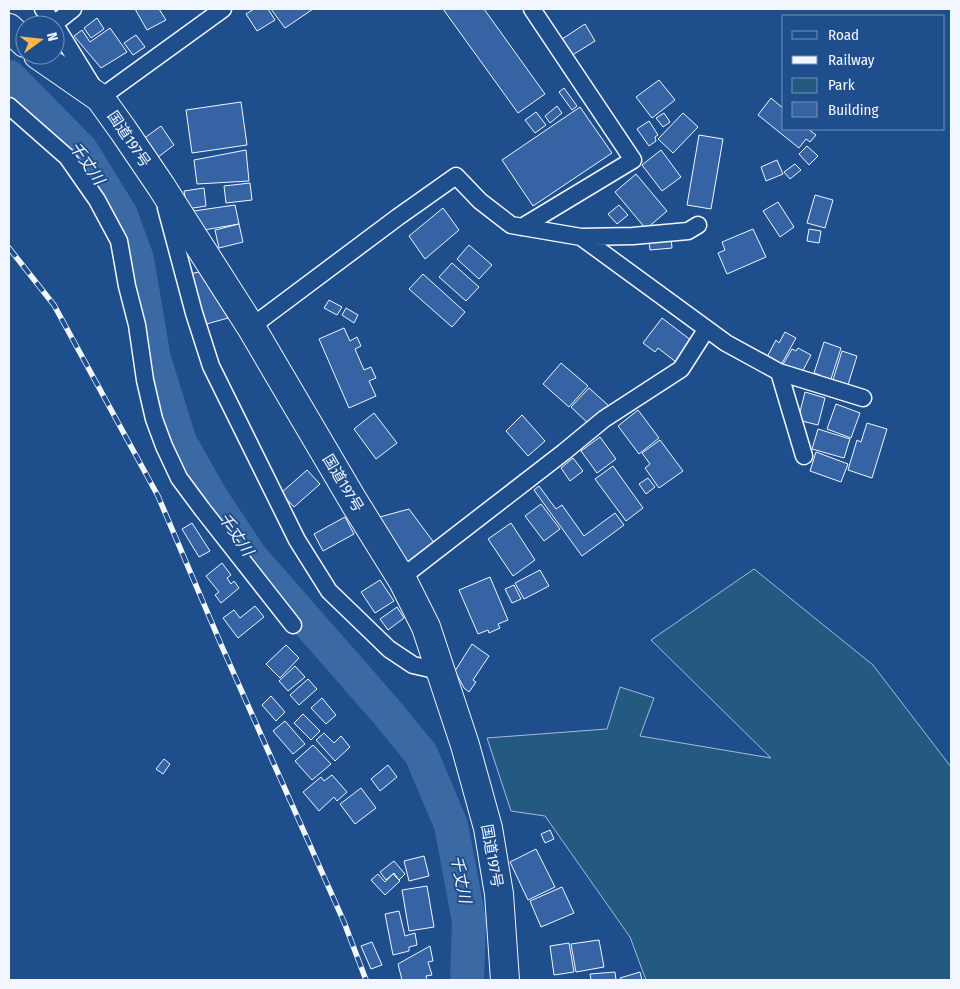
<svg xmlns="http://www.w3.org/2000/svg" width="960" height="989" viewBox="0 0 960 989" font-family="'Fira Sans Condensed','Noto Sans JP',sans-serif">
<rect width="100%" height="100%" fill="#1f4e8c"/>
<path fill="#245a82" stroke="#a8bbd7" d="M754,569L873,665L951,767V980H646L630,937L545,816L511,811L487,738L607,729L620,687L654,698L640,736L771,758L651,640Z"/>
<g fill="none" stroke-linecap="round" stroke-linejoin="round">
<path stroke="#3b69a3" stroke-width="34" d="M9,77L81,150L121,215L137,259L154,359L180,442L211,497L250,556L385,710L421,754L451,825L469,921L467,980"/>
</g>
<path fill="#3563a3" stroke="#f2f6ff" d="M135,9H159L166,20L147,30Z
M254,9H268L275,20L257,31L246,14Z
M271,9H313L285,28Z
M443,9H484L545,94L518,113Z
M97,18L104,29L91,38L84,28Z
M585,24L595,41L566,59L556,43Z
M110,28L127,52L101,68L74,36L82,30L90,42Z
M136,35L145,47L133,55L124,43Z
M659,80L675,100L652,118L636,97Z
M564,88L577,106L572,110L559,92Z
M771,98L784,109V129H808L816,135L810,142L806,139L799,148L758,115Z
M241,102L247,145L192,153L186,110Z
M557,106L562,113L550,123L545,116Z
M580,107L612,153L533,206L502,160Z
M536,112L546,125L535,133L525,120Z
M664,113L670,122L663,127L656,118Z
M683,113L698,127L673,153L658,139Z
M649,121L658,135L655,137L656,141L649,146L637,129Z
M161,126L174,145L153,161L139,142Z
M699,135L723,139L711,209L687,205Z
M807,146L818,156L809,165L799,154Z
M246,150L249,181L197,184L194,160Z
M661,150L681,177L662,191L642,165Z
M777,160L783,174L766,181L761,167Z
M795,164L801,170L790,179L784,172Z
M636,174L667,211L646,229L615,192Z
M250,183L252,200L226,203L224,186Z
M204,188L206,206L187,209L184,191Z
M815,195L833,200L825,228L807,223Z
M778,202L794,227L780,237L763,211Z
M235,205L239,224L198,231L187,212Z
M619,205L628,215L617,224L608,214Z
M443,208L459,230L425,259L409,236Z
M239,224L243,242L219,248L215,230Z
M753,229L766,257L727,274L718,253L725,250L722,242Z
M809,229L821,231L819,243L807,241Z
M671,237L672,248L650,250L649,240Z
M469,245L492,265L479,279L457,259Z
M452,263L479,287L466,301L439,277Z
M199,272L228,318L203,325L189,274Z
M423,274L465,312L452,327L409,289Z
M329,300L342,307L337,315L324,308Z
M346,308L358,315L354,323L342,315Z
M662,318L692,341L676,362L658,348L655,352L643,343Z
M344,328L350,341L357,337L361,346L355,349L364,370L371,367L376,378L369,381L376,396L349,408L319,339Z
M785,332L796,338L781,365L767,357L776,340L779,343Z
M824,342L841,348L829,385L818,382L820,375L814,373Z
M798,348L811,355L800,376L782,366L792,349L796,351Z
M842,351L857,356L847,388L832,383Z
M561,363L588,386L569,407L543,384Z
M589,388L609,406L591,426L571,407Z
M805,392L825,398L818,425L798,420Z
M836,404L860,413L851,438L827,429Z
M638,410L659,438L639,454L618,426Z
M374,413L397,443L376,459L354,429Z
M522,415L545,441L528,456L506,431Z
M867,423L887,429L872,478L848,470L857,440L861,442Z
M818,429L850,439L844,458L812,449Z
M600,437L616,459L597,473L581,451Z
M660,440L683,471L659,488L645,468L650,464L642,453Z
M816,452L848,464L841,482L810,471Z
M573,458L583,471L570,481L561,468Z
M613,466L643,508L626,521L595,479Z
M307,470L320,484L294,507L281,493Z
M648,478L655,487L646,494L639,484Z
M539,486L556,509L562,505L584,536L615,513L624,525L582,556L534,490Z
M541,504L560,529L544,541L525,516Z
M409,509L435,544L409,563L376,518Z
M345,517L354,534L323,551L314,534Z
M192,523L210,551L199,557L182,529Z
M511,523L535,560L513,576L488,539Z
M222,563L231,575L227,578L231,584L234,581L239,588L221,603L215,595L219,592L206,576Z
M540,570L549,586L524,599L515,583Z
M490,577L508,620L498,624L500,628L489,633L488,630L478,634L459,590Z
M380,580L394,601L375,613L361,592Z
M514,585L521,599L512,603L505,589Z
M255,606L264,617L238,638L223,618L234,610L240,618Z
M397,607L404,618L388,630L380,619Z
M472,644L489,656L473,680L476,682L469,692L464,688L455,671Z
M286,645L299,658L280,678L266,664Z
M295,666L305,677L288,691L279,681Z
M308,679L317,689L299,705L290,695Z
M271,696L285,712L276,721L262,705Z
M322,698L336,715L326,724L311,708Z
M303,714L320,731L311,740L294,723Z
M285,721L305,744L293,754L273,731Z
M324,733L334,743L341,736L350,747L335,761L316,740Z
M313,745L331,764L312,780L295,761Z
M164,759L170,764L163,774L156,769Z
M388,765L397,777L380,791L371,779Z
M332,775L347,792L337,801L334,797L319,811L303,792L321,777L324,781Z
M361,788L376,808L355,824L340,804Z
M550,830L554,839L545,843L541,834Z
M536,849L555,887L528,900L510,862Z
M424,856L429,876L409,881L404,861Z
M394,861L405,874L399,880L394,873L386,880L380,872Z
M378,874L385,882L393,874L400,881L385,895L371,880Z
M427,886L434,927L409,931L402,890Z
M562,887L574,913L541,927L530,901Z
M399,911L405,936L415,933L417,945L409,947V951L393,955L385,914Z
M599,940L604,967L576,972L571,944Z
M372,942L382,965L371,969L361,946Z
M569,943L574,972L554,975L550,946Z
M430,946L433,961L428,962L432,975L426,976L427,980H402L398,964Z
M615,972L616,980H591L590,974Z
M640,972L642,980H621L620,978Z"/>
<g fill="none" stroke-linecap="round" stroke-linejoin="round">
<g stroke="#f2f6ff" stroke-width="19">
<path id="street" d="M43,9L55,25
M54,24L73,9
M55,25L100,98L223,9
M9,106L67,157L97,200L119,241L127,286L137,325L145,380L154,419L164,446L179,478L202,509L293,625
M166,208L194,313L211,366L297,540L329,591L389,649L413,665L439,671
M522,227L633,160L532,9
M581,237L726,343L779,372L804,456
M251,327L398,217L456,176L480,201L511,225L581,237L633,236L688,231L698,225
M779,372L863,398
M401,578L564,452L604,419L681,369L706,330"/>
</g>
<g stroke="#f2f6ff" stroke-width="30">
<path id="highway" d="M9,28L25,43
M38,55L100,98L123,130L161,186L251,327L354,502L403,581L426,627L465,745L488,828L499,894L505,980"/>
</g>
<use href="#street" stroke="#1f4e8c" stroke-width="16"/>
<use href="#highway" stroke="#1f4e8c" stroke-width="28"/>
<g stroke="#f2f6ff" stroke-width="5.5">
<path id="rail" d="M9,248L54,305L158,496L223,649L344,922L366,980"/>
</g>
<use href="#rail" stroke="#1f4e8c" stroke-width="4" stroke-dasharray="11" stroke-linecap="butt"/>
</g>
<g text-anchor="middle" dominant-baseline="central" stroke-width="4" stroke-linejoin="round" paint-order="stroke">
<g font-size="15" fill="#f2f6ff" stroke="#1f4e8c">
<text transform="translate(129 139) rotate(56)">国道197号</text>
<text transform="translate(343 483) rotate(59)">国道197号</text>
<text transform="translate(492 856) rotate(80)">国道197号</text>
</g>
<g font-size="16" font-style="italic" fill="#f2f6ff" stroke="#1f4e8c">
<text transform="translate(87 163) rotate(55)">千丈川</text>
<text transform="translate(236 534) rotate(56)">千丈川</text>
<text transform="translate(461 879) rotate(79)">千丈川</text>
</g>
</g>
<rect width="960" height="989" fill="none" stroke="#f2f6ff" stroke-width="20"/>
<rect x="782" y="15" width="162" height="115" fill="#1f4e8c" stroke="#7391ba"/>
<rect x="792" y="31" width="25" height="8" fill="#1f4e8c" stroke="#7391ba"/>
<text x="828" y="40" font-size="15" fill="#f2f6ff">Road</text>
<rect x="792" y="56" width="25" height="8" fill="#f2f6ff" stroke="#7391ba"/>
<text x="828" y="65" font-size="15" fill="#f2f6ff">Railway</text>
<rect x="792" y="78" width="25" height="15" fill="#245a82" stroke="#7391ba"/>
<text x="828" y="90" font-size="15" fill="#f2f6ff">Park</text>
<rect x="792" y="102" width="25" height="15" fill="#3563a3" stroke="#7391ba"/>
<text x="828" y="115" font-size="15" fill="#f2f6ff">Building</text>
<g transform="translate(40 40) rotate(75)"><circle r="24" fill="#1f4e8c" stroke="#7391ba"/>
<path d="M0-4L9 19L0 12L-9 19Z" fill="#ffb74d"/>
<text y="-8" font-size="14" font-weight="bold" text-anchor="middle" fill="#f2f6ff">N</text>
</g>
</svg>
